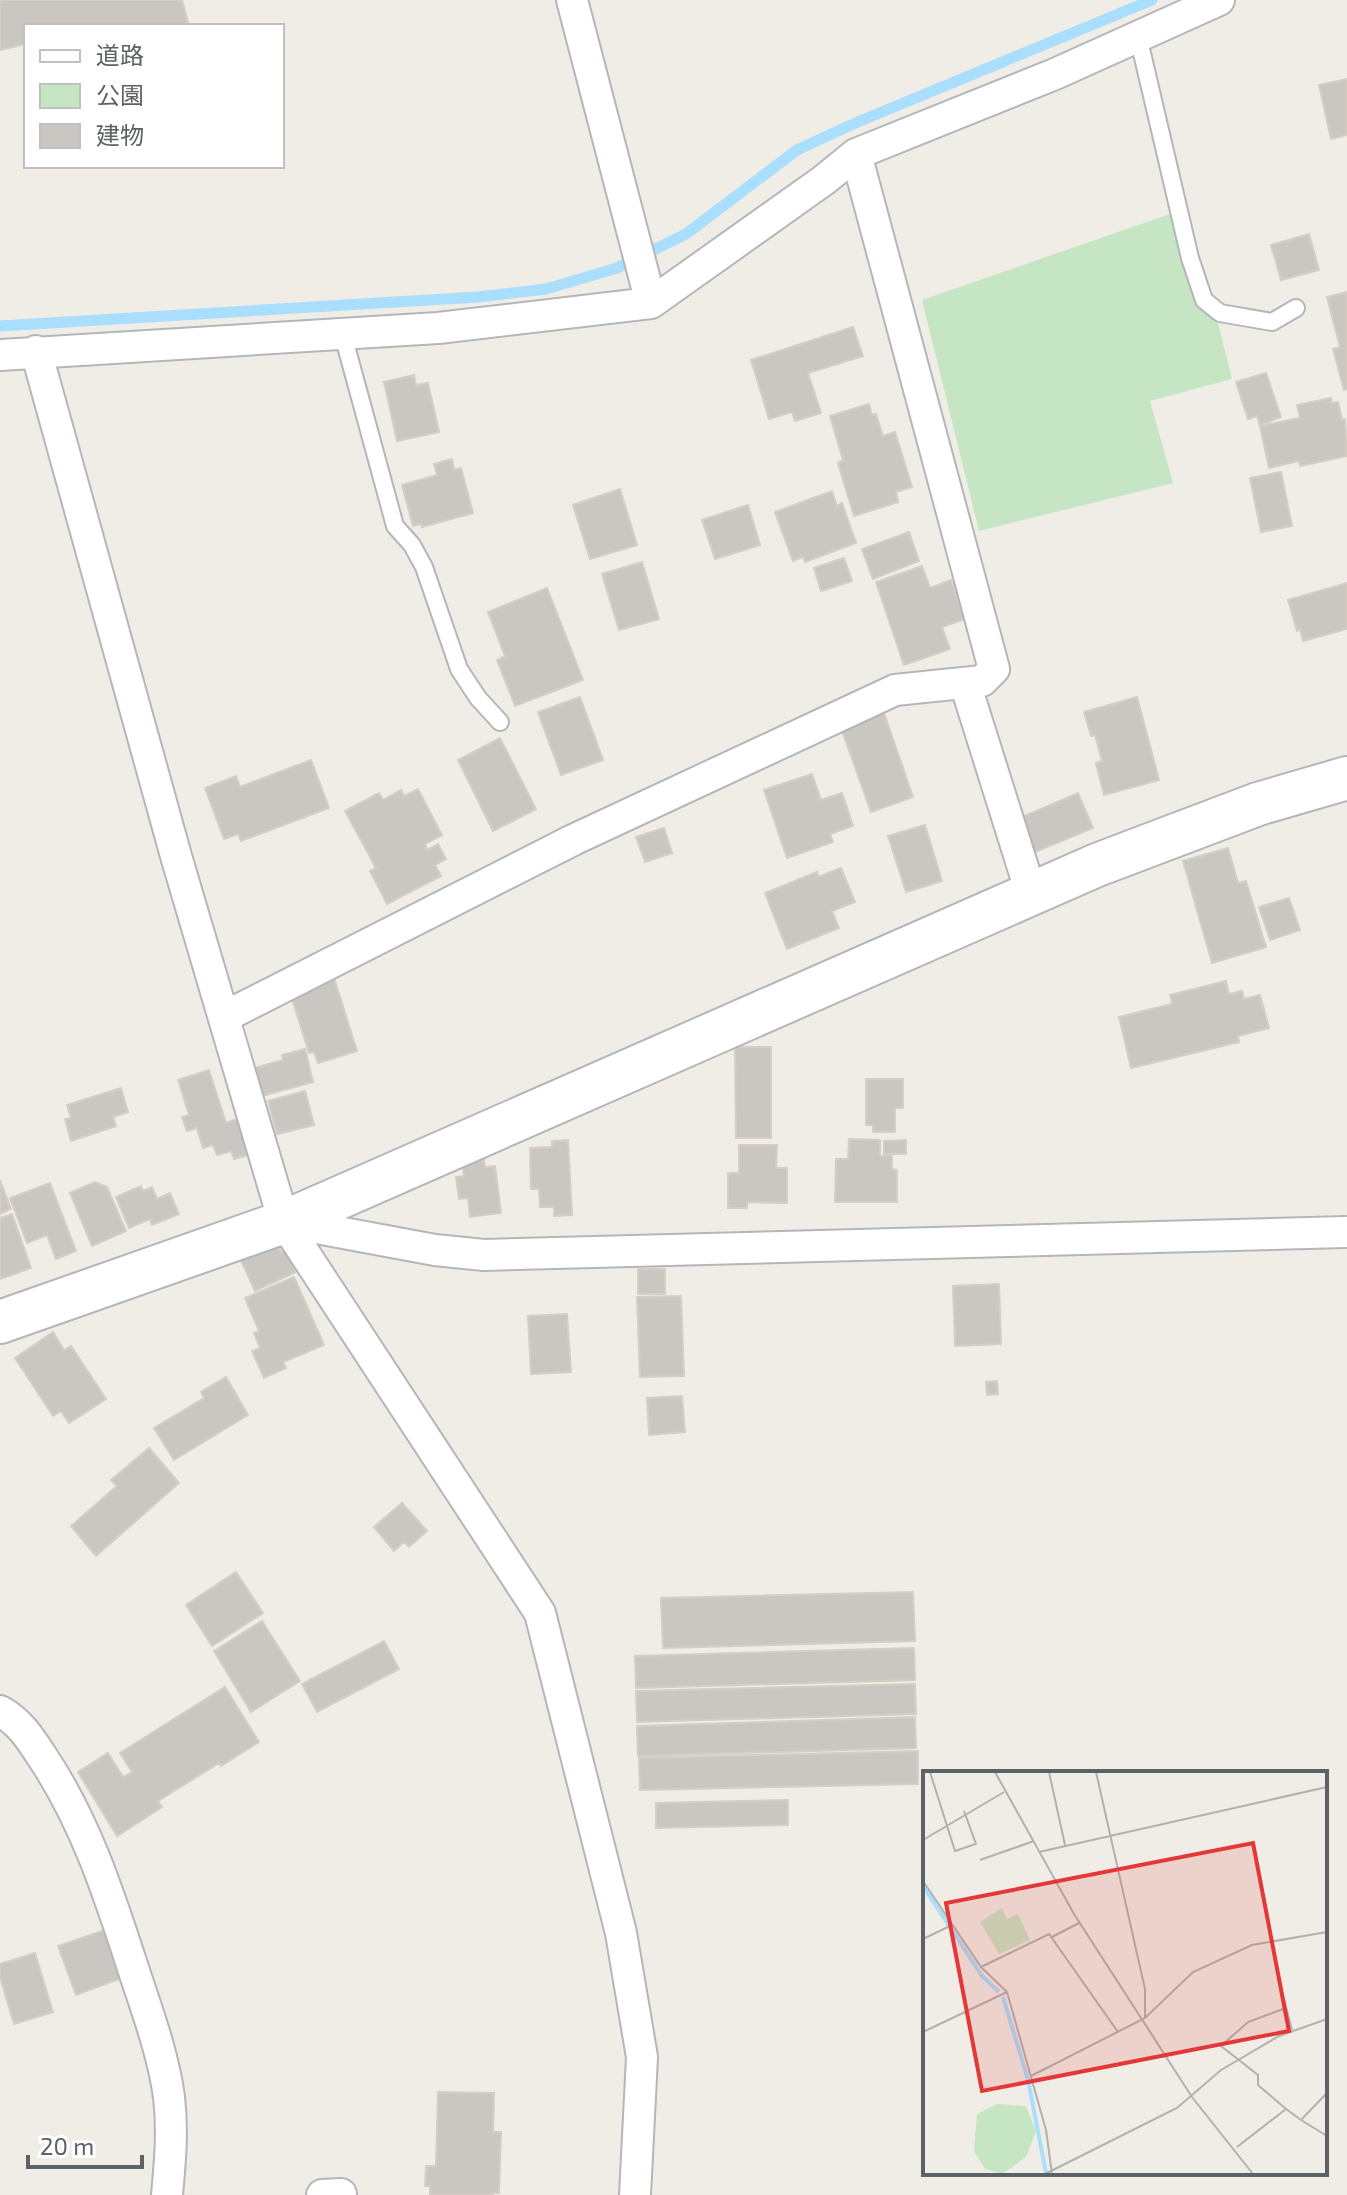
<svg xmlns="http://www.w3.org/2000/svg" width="1347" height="2195" viewBox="0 0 1347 2195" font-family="'Exo 2','Noto Sans JP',sans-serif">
<rect width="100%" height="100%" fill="#efede6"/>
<path fill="#c6e6c3" d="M1170,214L1202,311L1218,323L1232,379L1150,401L1173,483L979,531L922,300Z"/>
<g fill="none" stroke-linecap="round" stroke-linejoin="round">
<path stroke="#a9defc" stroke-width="11" d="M0,326L478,297L546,289L617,268L686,234L797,150L853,124L1152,0"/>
</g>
<path fill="#cac7c3" stroke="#d4cec4" stroke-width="2" d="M0,0H182L189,26H26V44L0,50Z
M1347,79V135L1331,139L1319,85Z
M1309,234L1319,270L1281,280L1271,245Z
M1347,292V389L1344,390L1333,349L1340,347L1327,297Z
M853,327L863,356L808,373L821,413L795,421L792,412L769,419L751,360Z
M1266,373L1281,417L1260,425L1257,416L1248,419L1236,382Z
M414,375L416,385L428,383L439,432L397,441L384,382Z
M1331,398L1332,403L1338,402L1342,420L1345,419L1347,456L1300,466L1299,461L1269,468L1260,426L1300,418L1297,405Z
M869,404L872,415L876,414L883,436L895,432L912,487L896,492L898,502L854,516L838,463L843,460L830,416Z
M452,459L454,470L461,468L473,513L422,527L421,524L413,526L402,485L437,475L434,464Z
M1281,472L1292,526L1261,532L1250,478Z
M620,489L637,545L590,559L573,505Z
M832,491L837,506L842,503L856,543L805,562L803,557L793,561L775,512Z
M748,505L760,545L715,559L702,520Z
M909,532L919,561L873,579L862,549Z
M844,558L852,581L821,591L814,568Z
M642,562L659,619L619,630L602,574Z
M922,566L930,588L951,580L965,619L942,627L950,649L904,665L876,582Z
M1347,583V629L1303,641L1300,629L1297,631L1288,600Z
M547,588L583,680L515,706L497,660L505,656L488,612Z
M580,697L603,760L561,775L538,712Z
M1137,697L1159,780L1104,795L1096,763L1102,761L1095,735L1091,736L1084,712Z
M883,710L913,797L871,812L840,725Z
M500,738L536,809L493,831L458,760Z
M311,760L329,808L241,841L238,834L224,839L205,788L236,776L240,787Z
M812,774L821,800L842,793L853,826L830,834L833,842L787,858L764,790Z
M418,789L442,835L425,844L427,850L438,844L446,859L435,865L441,876L387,904L370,871L376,868L345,811L379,793L383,800L401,790L404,796Z
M1078,793L1093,828L1035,852L1022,817Z
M925,825L942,881L906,892L888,836Z
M664,828L672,853L645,862L636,837Z
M1228,848L1238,883L1246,881L1266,947L1212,963L1183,861Z
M841,868L855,902L832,911L839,928L787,949L765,893L817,872L818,877Z
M1289,898L1300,930L1270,940L1259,907Z
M334,978L357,1051L318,1063L314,1052L309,1053L290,992Z
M1226,981L1229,994L1242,991L1244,999L1260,995L1269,1028L1238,1036L1239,1042L1131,1068L1119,1017L1172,1004L1170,995Z
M735,1047H771V1138H736Z
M305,1049L313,1082L258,1097L251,1069L283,1060L282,1055Z
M209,1070L226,1123L239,1118L251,1154L234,1159L231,1151L217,1155L213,1145L203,1148L197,1128L187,1131L182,1117L189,1115L178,1080Z
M866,1079H903V1108H895V1132H873V1125H866Z
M121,1088L128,1112L113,1117L116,1126L71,1141L65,1119L71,1118L67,1105Z
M305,1091L314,1125L277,1134L268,1101Z
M849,1139L880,1140V1156H892V1169L897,1170V1202H835L836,1159H848Z
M568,1140L572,1215L554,1216V1207H540L539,1189H531L530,1148L552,1147V1141Z
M906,1140V1154H884V1141Z
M739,1145H777L776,1168H787V1203L747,1202V1208H728V1173H739Z
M484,1160L485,1167L495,1166L501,1213L470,1217L468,1198L459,1199L456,1177L464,1176L462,1163Z
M0,1180L11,1209L0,1214Z
M95,1182L107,1187L126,1231L92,1246L70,1193Z
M50,1183L76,1251L56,1259L47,1235L27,1243L10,1198Z
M141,1186L143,1191L152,1187L157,1199L170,1193L179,1214L152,1225L150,1219L129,1228L116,1197Z
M12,1214L31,1268L0,1279V1218Z
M276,1242L281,1252L286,1250L296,1272L255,1291L240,1258Z
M638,1269H665V1294H638Z
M294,1277L324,1345L283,1362L286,1368L264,1378L252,1351L260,1348L254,1333L259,1331L245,1298Z
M999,1284L1001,1344L955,1346L953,1286Z
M681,1296L684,1376L640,1377L637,1297Z
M567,1314L571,1372L531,1374L528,1316Z
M53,1332L64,1350L71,1346L106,1399L69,1423L61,1411L53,1416L15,1358Z
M226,1377L248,1415L174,1460L154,1428L204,1398L201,1392Z
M997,1381L998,1394L987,1395L986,1382Z
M682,1396L685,1432L649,1435L647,1398Z
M149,1448L179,1483L96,1556L71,1526L117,1486L111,1480Z
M402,1503L427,1531L409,1547L404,1542L394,1551L374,1527Z
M236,1572L263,1613L212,1646L186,1605Z
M913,1592L915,1641L663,1648L661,1598Z
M262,1621L300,1681L251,1712L214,1651Z
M384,1641L399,1669L317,1712L302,1684Z
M914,1648L915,1680L636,1688L635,1656Z
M915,1684L916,1714L637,1722L636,1691Z
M225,1687L259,1742L221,1766L219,1763L158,1801L162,1807L117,1836L78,1772L108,1753L123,1777L132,1772L120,1753Z
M915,1717L916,1748L638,1756L637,1726Z
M918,1751V1784L640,1790L639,1758Z
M788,1800V1825L656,1828V1803Z
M105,1930L122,1978L76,1995L58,1946Z
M35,1953L53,2012L14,2024L0,1977V1964Z
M438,2092L494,2093L493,2132H501L499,2193H493V2195H430V2186H425L426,2166H436Z"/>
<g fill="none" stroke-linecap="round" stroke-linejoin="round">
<g stroke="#b3b7ba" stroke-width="20">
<path id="lane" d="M1138,36L1190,258L1204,300L1220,313L1272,322L1296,308
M343,335L395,526L412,545L424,567L459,669L478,698L500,722"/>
</g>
<g stroke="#b3b7ba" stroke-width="34">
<path id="street" d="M572,0L651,303
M36,351L176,856L284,1222L540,1613L621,1933L642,2057L635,2195
M0,355L438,328L651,303L824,180L856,154L1055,74L1219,0
M965,683L1031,893
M224,1017L573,840L895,690L982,681L994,669L856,154
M284,1222L435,1250L484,1255L1347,1232
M0,1711C19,1721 30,1738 41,1755C85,1820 109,1894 133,1968C147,2011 163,2053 169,2097C173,2131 170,2162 167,2195
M322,2195L341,2194"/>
</g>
<g stroke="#b2b6ba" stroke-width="46">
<path id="secondary" d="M0,1322L284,1222L1097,865L1258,804L1347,778"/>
</g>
<use href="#lane" stroke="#fff" stroke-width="16"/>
<use href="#street" stroke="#fff" stroke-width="30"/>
<use href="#secondary" stroke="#fff" stroke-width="42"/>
</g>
<g transform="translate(923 1771)">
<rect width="404" height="404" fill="#efede6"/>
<path d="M79,137L84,148L95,143L107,169L76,183L57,151ZM74,333L103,335L113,360L103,386L79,403L62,398L51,380L54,343Z" fill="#c6e6c3"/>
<path fill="none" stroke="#a9defc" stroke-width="4" d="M0,115L59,205L76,221M80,226L105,309L123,402"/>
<path fill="none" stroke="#b1b1af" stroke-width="2" d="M7,1L32,80L53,73L41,40M72,1L151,143L269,326L330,403M126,1L142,74M173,1L222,218V246M0,69L81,21M116,81L404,16M57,89L111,70M0,110L58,196L84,221L123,359L129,403M129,166L156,152M0,168L29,154M58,196L126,163L195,261M357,213L369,259M0,261L84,221M108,305L222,247L270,201L329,174L404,161M363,338L335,314V304L298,275L325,251L363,237M378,349L404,365M314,376L363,338L378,349L404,322M122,403L254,337L298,299L356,265L404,248"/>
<path fill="#e43737" fill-opacity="0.15" stroke="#e43737" stroke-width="4" d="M330,72L366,260L59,320L23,132Z"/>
<rect width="404" height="404" fill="none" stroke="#5d6266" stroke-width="4"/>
</g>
<rect x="24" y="24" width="260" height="144" fill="#ffffff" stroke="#bec0c2" stroke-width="2"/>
<rect x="40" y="50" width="40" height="12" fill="#ffffff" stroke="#bec0c2" stroke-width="2"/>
<text x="96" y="64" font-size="24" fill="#5d6266">道路</text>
<rect x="40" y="84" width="40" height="24" fill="#c6e6c3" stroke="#bec0c2" stroke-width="2"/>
<text x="96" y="104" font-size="24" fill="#5d6266">公園</text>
<rect x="40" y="124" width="40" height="24" fill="#cac7c3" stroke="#bec0c2" stroke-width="2"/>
<text x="96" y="144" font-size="24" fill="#5d6266">建物</text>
<path d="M28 2155v12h114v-12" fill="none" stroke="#5d6266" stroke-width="4"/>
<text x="40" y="2155" font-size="24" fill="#5d6266" stroke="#ffffff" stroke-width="6" paint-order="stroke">20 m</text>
</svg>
